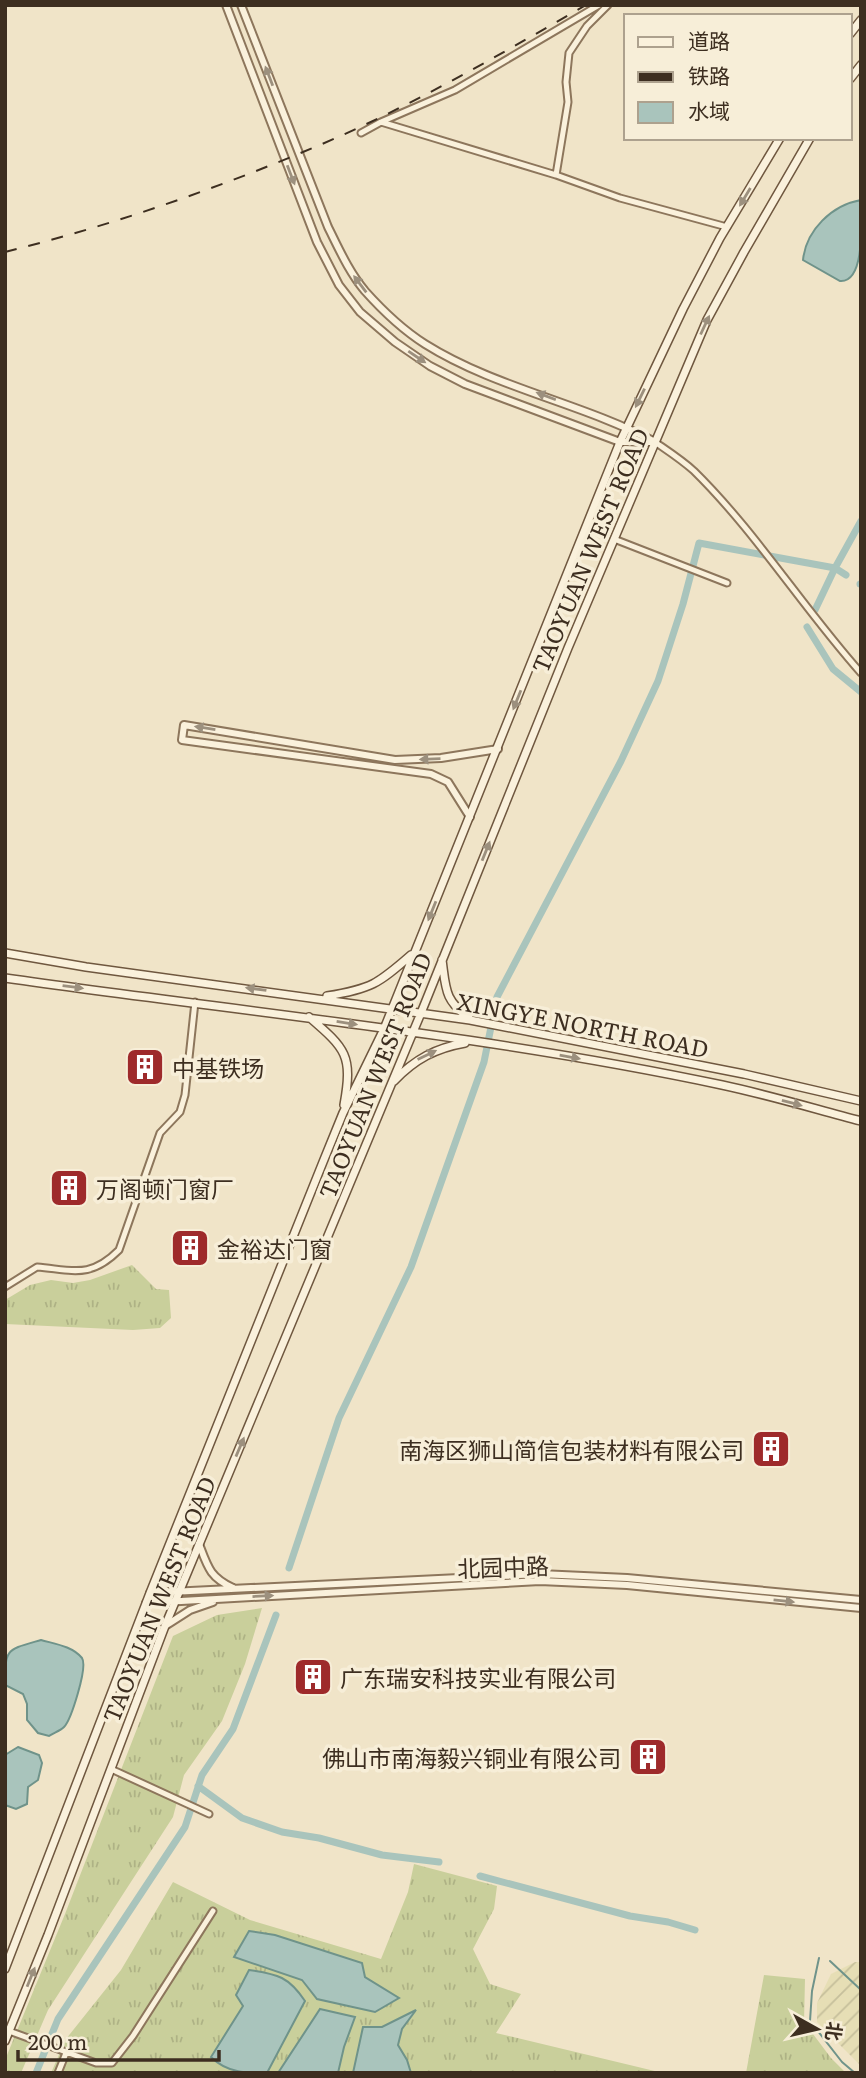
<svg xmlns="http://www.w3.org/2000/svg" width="866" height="2078" viewBox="0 0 866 2078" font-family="Literata,'Noto Sans SC',serif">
<defs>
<pattern id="farmland-furrows" width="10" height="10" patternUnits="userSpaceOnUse" patternTransform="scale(1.75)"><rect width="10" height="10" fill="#e6deb5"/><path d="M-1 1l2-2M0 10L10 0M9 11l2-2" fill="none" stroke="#c6bf9b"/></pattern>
<pattern id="grass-tufts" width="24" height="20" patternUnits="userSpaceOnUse" patternTransform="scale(1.75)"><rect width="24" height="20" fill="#c9cf9b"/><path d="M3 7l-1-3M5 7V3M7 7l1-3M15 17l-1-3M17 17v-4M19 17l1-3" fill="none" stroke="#aeb285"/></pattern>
</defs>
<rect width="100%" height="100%" fill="#f0e4c8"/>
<path fill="url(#farmland-furrows)" d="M855,1962H861V2066L817,2022V2003L831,1974Z"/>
<path fill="url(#grass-tufts)" d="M132,1265L156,1289L169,1290L171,1318L160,1328L133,1330L5,1324V1300L30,1285L51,1280L73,1283L90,1280Z
M262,1608L245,1664L222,1721L184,1775L173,1817L48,2010L21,2073H5V2060L65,1914L173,1636L217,1615Z
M414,1864L497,1886L494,1909L473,1949L490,1984L521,1994L496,2033L663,2073H51L66,2039L121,1970L173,1882L250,1920L381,1959L408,1892Z
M764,1975L805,1979L804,2022L831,2058L846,2073H746Z"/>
<path fill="#a9c4bc" stroke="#6f938a" stroke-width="2" d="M861,200C861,219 866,283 840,281L803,260C806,230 832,205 861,200Z
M41,1640C55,1644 72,1646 82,1658C88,1667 71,1720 64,1727C60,1731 53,1733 49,1736L38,1733L27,1720V1704L23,1694L5,1685C5,1648 6,1650 41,1640Z
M18,1747L39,1755L42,1763L38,1780L28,1787L27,1804L16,1809L5,1805V1755Z
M249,1931L275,1935L362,1963L365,1977L399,1998L375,2012L317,1999L302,1980L234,1957Z
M249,1970C278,1974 289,1977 305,2001L267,2073C246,2073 227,2073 211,2057L243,2006L236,1995Z
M320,2009L355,2017L344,2047L338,2073H278Z
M416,2010L402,2029L398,2045L407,2060L411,2073H353L363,2027H382Z"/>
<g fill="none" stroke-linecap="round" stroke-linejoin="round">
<path stroke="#6f938a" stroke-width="2" d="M819,1958L812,1991L810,2021L842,2062L855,2073
M830,1961L861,1990"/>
<path stroke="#a9c4bc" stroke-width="7" d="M860,584H861
M815,610L835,568L846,575
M807,627L833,669L861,692
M289,1568L339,1418L411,1267L484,1062L497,997L621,761L658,681L683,604L699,543L835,568L861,521
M198,1786L242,1818L282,1832L319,1838L382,1855L439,1862
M480,1876L630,1916L668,1922L695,1930
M36,2073L58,2019L185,1827L202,1775L233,1729L276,1615"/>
<g stroke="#8d765c" stroke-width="9">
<path id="minor" d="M608,5L587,26L569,53L566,82L568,102L556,175L620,198L727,227
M381,122L455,90L599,5
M361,133L381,122L556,175
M655,442C668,451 682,460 694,471C756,532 803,608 861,673
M614,539L727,583
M5,1287L37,1267C73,1270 90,1279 119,1250L160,1133L180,1112L185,1095L195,1002
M111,1769L209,1814
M9,2031L96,2063H112L133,2036L213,1911
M58,2073L66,2053"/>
</g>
<g stroke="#8d765c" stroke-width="10">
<path id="tertiary" d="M226,5L317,242L339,285L360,312L395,342L430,366L465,384L620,442H655C582,403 495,388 425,344C403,330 382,310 365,291C349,272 339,249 328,227L241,5
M470,817L448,782L431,774L182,740L184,725L395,760L441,758L498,749
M199,1544C208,1568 210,1577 233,1588
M150,1593L540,1574L627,1578L861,1600
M146,1603L540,1581L627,1585L861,1608
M165,1626L190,1610L213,1602"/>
</g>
<g stroke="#6f573f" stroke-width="10">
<path id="secondary" d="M850,34L861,20
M850,79L861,65
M5,953L86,967L470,1020L744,1074L861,1101
M442,960C446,989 444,1000 470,1019
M5,978C244,1012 486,1035 722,1085C769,1095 815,1109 861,1121
M327,996C371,989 378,984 411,955
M309,1017C346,1049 353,1055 344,1105
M394,1081C415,1059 436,1048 465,1043
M5,1969L150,1593L323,1162L343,1113L384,1029L620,442L683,309L720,238L780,138
M5,2041L48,1935L165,1626L421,1013L568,648L707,320L744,252L810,138"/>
</g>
<use href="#minor" stroke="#faf1dc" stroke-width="5"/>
<use href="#tertiary" stroke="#faf1dc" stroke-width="6"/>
<use href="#secondary" stroke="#faf1dc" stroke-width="7"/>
<path stroke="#3d2e20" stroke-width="2" stroke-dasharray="12 12" stroke-linecap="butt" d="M5,252C106,227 207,192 303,152C401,112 494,58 586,5"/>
</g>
<defs><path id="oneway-solid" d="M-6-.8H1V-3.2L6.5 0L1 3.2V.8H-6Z" transform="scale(1.75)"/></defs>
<g fill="#9c907e">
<use href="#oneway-solid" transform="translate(269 76) rotate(-111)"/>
<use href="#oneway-solid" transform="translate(291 175) rotate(69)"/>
<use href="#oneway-solid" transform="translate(745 197) rotate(121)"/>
<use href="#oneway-solid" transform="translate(360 284) rotate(-127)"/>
<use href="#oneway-solid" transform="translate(705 325) rotate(-65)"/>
<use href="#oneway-solid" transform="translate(417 357) rotate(34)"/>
<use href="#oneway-solid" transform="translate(546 396) rotate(-159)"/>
<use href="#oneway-solid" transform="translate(640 398) rotate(116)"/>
<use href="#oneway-solid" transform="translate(517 700) rotate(112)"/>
<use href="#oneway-solid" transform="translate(205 728) rotate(-171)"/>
<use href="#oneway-solid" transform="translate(430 759) rotate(178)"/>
<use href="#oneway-solid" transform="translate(486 851) rotate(-68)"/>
<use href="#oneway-solid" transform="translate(432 911) rotate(112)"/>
<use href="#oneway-solid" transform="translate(73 987) rotate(7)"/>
<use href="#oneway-solid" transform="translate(256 989) rotate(-172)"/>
<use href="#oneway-solid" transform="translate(347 1023) rotate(9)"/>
<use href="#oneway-solid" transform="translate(427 1055) rotate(-26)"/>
<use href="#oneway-solid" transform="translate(570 1057) rotate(10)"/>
<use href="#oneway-solid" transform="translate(792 1103) rotate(15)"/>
<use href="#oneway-solid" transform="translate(240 1447) rotate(-67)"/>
<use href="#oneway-solid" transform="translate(263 1596) rotate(-3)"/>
<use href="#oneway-solid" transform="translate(784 1601) rotate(6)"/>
<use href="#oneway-solid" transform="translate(31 1977) rotate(-68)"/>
</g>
<defs>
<g id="building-square" transform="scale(2.0125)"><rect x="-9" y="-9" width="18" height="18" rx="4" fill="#9e2a2b" stroke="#f7eed8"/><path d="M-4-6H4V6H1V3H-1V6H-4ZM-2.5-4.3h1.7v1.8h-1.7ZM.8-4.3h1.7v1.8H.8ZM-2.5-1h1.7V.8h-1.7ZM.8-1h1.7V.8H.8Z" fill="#fff"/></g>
</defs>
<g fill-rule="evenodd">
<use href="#building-square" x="145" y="1067"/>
<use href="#building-square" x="69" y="1188"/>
<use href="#building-square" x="190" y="1248"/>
<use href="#building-square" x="771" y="1449"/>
<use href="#building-square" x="313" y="1677"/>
<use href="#building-square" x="648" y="1757"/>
</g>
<g text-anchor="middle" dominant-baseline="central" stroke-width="7" stroke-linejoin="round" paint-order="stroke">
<g font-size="23" fill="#3d2e20" stroke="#f7eed8">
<text transform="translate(589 550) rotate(-67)">TAOYUAN WEST ROAD</text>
<text transform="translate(583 1024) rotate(11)">XINGYE NORTH ROAD</text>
<text transform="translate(374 1075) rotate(-68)">TAOYUAN WEST ROAD</text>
<text transform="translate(503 1566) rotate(-2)">北园中路</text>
<text transform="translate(158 1599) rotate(-68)">TAOYUAN WEST ROAD</text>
</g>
<g font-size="23" fill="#3d2e20" stroke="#f7eed8" text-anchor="start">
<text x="172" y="1067">中基铁场</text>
<text x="96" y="1188">万阁顿门窗厂</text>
<text x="217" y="1248">金裕达门窗</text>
<text x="744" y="1449" text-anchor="end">南海区狮山简信包装材料有限公司</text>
<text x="340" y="1677">广东瑞安科技实业有限公司</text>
<text x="621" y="1757" text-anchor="end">佛山市南海毅兴铜业有限公司</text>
</g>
</g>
<rect width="866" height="2078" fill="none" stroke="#3d2e20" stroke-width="14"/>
<rect x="624" y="14" width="228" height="126" fill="#f7eed8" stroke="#ada18e" stroke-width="2"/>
<rect x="638" y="37" width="35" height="10" fill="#faf1dc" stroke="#ada18e" stroke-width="2"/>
<text x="688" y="49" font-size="21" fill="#3d2e20">道路</text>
<rect x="638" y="72" width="35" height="10" fill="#3d2e20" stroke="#ada18e" stroke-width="2"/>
<text x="688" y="84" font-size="21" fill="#3d2e20">铁路</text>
<rect x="638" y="102" width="35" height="21" fill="#a9c4bc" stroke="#ada18e" stroke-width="2"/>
<text x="688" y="119" font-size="21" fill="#3d2e20">水域</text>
<g transform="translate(817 2029) rotate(98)" stroke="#f7eed8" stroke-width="5" paint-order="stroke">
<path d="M0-5L12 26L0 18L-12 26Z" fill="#3d2e20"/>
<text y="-10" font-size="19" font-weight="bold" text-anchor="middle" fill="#3d2e20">北</text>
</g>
<path d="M18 2050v10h201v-10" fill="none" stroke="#3d2e20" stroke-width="3.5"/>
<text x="28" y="2050" font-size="21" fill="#3d2e20" stroke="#f7eed8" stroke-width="5" paint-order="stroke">200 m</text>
</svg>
